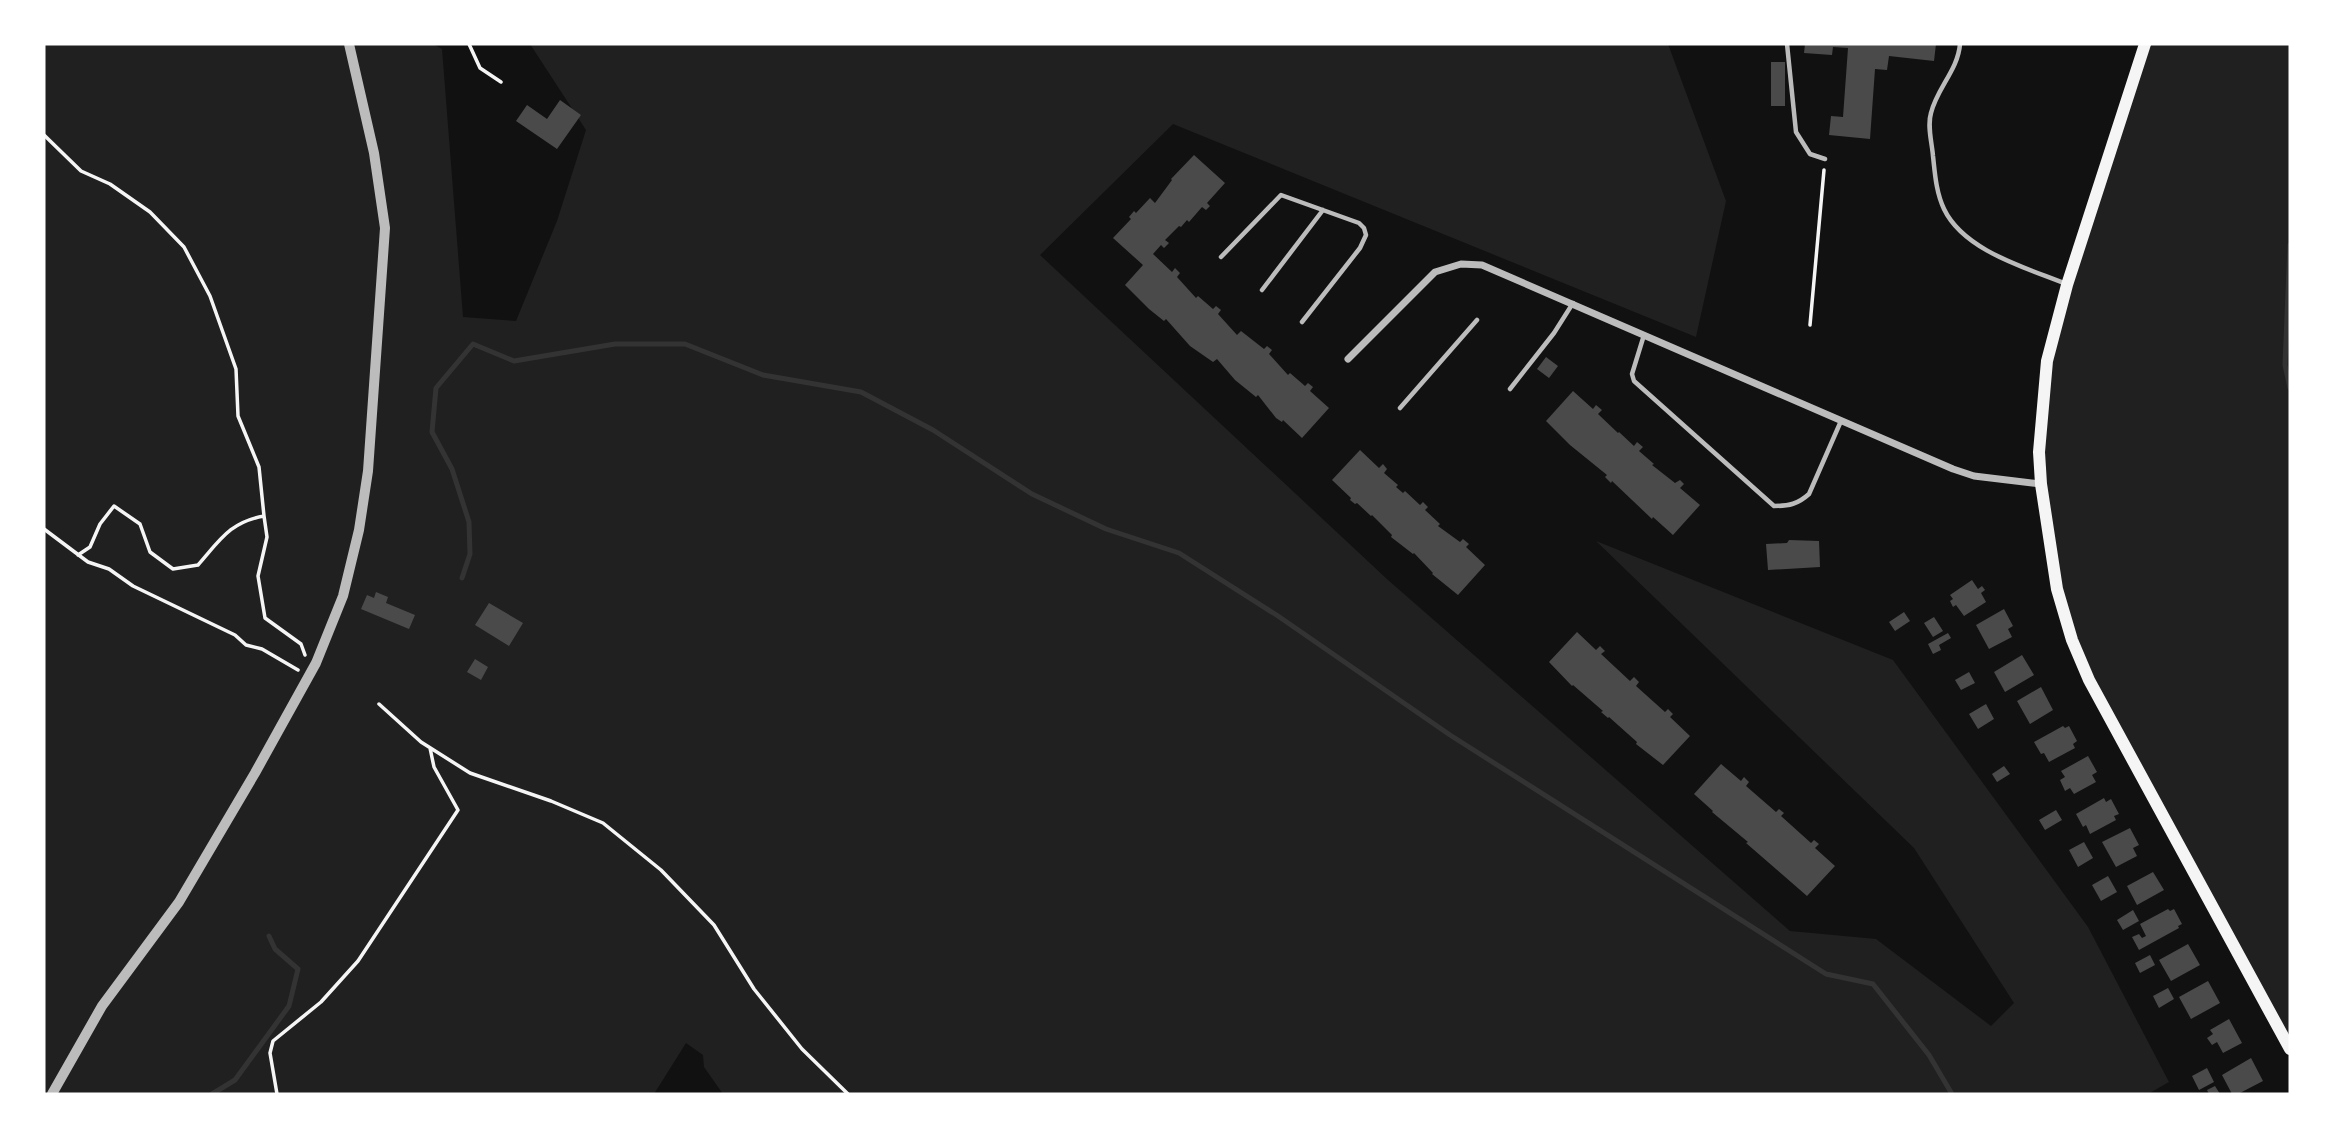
<svg xmlns="http://www.w3.org/2000/svg" width="2334" height="1138" viewBox="0 0 2334 1138" font-family="'Exo 2',sans-serif">
<rect width="100%" height="100%" fill="#111"/>
<path fill="#202020" d="M44,44H433L442,49L463,317L516,321L557,221L586,130L530,44H1668L1726,201L1696,337L1173,124L1040,255L1388,580L1790,931L1876,939L1991,1026L2014,1003L1914,848L1596,541L1893,660L2088,927L2169,1082L2148,1094H723L704,1067L703,1055L686,1043L654,1094H44Z
M2145,44H2290V1049L2089,680L2050,549L2043,414L2067,285Z"/>
<g fill="none" stroke-linecap="round" stroke-linejoin="round">
<path stroke="#333" stroke-width="5" d="M2290,245L2285,365L2290,388
M462,578L470,554L469,522L452,469L432,432L436,388L473,344L514,361L615,344H685L763,375L861,392L933,430L1032,494L1106,529L1179,553L1278,616L1450,735L1826,974L1873,984L1929,1055L1952,1094
M212,1094L235,1080L289,1006L298,969L275,949L269,936"/>
</g>
<path fill="#4a4a4a" d="M1805,44H1936L1934,61L1889,56L1887,70L1875,69L1870,139L1829,135L1831,116L1843,117L1848,48L1833,47L1832,55L1804,53Z
M1771,62H1785V106H1771Z
M560,100L581,115L557,149L516,121L527,105L547,119Z
M1194,155L1225,183L1207,203L1210,206L1206,210L1202,207L1189,222L1187,220L1181,227L1179,226L1165,240L1169,243L1164,248L1161,245L1153,254L1172,272L1175,268L1180,273L1177,277L1196,298L1198,296L1213,309L1216,306L1221,310L1218,314L1237,335L1241,331L1264,349L1267,346L1272,350L1269,354L1288,375L1290,373L1305,386L1308,383L1313,387L1310,391L1329,408L1302,438L1283,420L1282,422L1276,418L1258,395L1256,397L1235,380L1217,359L1213,362L1190,346L1166,319L1164,321L1149,309L1125,285L1143,265L1113,238L1131,219L1129,217L1134,211L1136,213L1150,198L1155,203L1172,180L1171,179Z
M1546,357L1558,366L1549,378L1537,369Z
M1573,391L1593,409L1596,405L1602,410L1598,414L1618,433L1619,432L1634,446L1637,442L1643,447L1639,451L1654,464L1652,465L1675,483L1680,480L1684,484L1680,488L1700,505L1673,535L1653,517L1652,519L1612,481L1611,483L1605,477L1607,475L1570,445L1546,421Z
M1360,450L1379,468L1383,464L1387,469L1384,473L1398,485L1396,487L1403,493L1405,491L1420,505L1423,502L1428,507L1425,510L1440,524L1438,526L1460,542L1463,539L1469,544L1466,547L1485,565L1458,595L1432,574L1433,573L1414,553L1413,554L1391,537L1392,535L1372,515L1371,516L1357,503L1355,504L1350,500L1351,498L1332,480Z
M1789,540L1819,541L1820,567L1768,570L1766,544L1787,543Z
M1972,580L1978,589L1982,586L1985,590L1981,593L1986,602L1964,616L1956,605L1953,607L1950,601L1953,599L1950,595Z
M376,592L388,597L386,603L415,615L409,629L361,609L367,595L374,598Z
M489,603L523,623L509,646L475,625Z
M2004,609L2013,626L2008,629L2012,637L1989,649L1976,625Z
M1904,612L1910,621L1895,631L1889,622Z
M1934,617L1943,631L1933,637L1924,623Z
M1577,632L1596,650L1600,646L1605,651L1601,654L1630,681L1634,677L1639,682L1636,686L1665,712L1668,709L1673,714L1670,717L1690,736L1663,765L1636,744L1637,742L1609,717L1608,718L1601,712L1603,711L1573,685L1572,686L1549,662Z
M1948,633L1951,638L1939,645L1941,650L1933,654L1928,644Z
M2022,655L2034,675L2005,692L1994,672Z
M475,659L488,667L481,680L467,672Z
M1969,672L1975,683L1961,690L1955,680Z
M2041,687L2053,710L2030,724L2017,701Z
M1986,704L1994,719L1978,729L1969,714Z
M2063,726L2065,728L2069,726L2077,741L2073,744L2075,748L2049,762L2044,753L2041,754L2034,742Z
M2088,756L2097,772L2092,775L2096,782L2074,794L2070,788L2065,791L2060,780L2065,777L2061,771Z
M1721,764L1741,781L1744,777L1749,782L1746,786L1776,812L1779,809L1784,813L1781,816L1811,843L1814,840L1819,844L1815,848L1835,866L1807,896L1746,843L1748,842L1712,812L1713,811L1694,794Z
M2004,766L2010,774L1997,782L1992,774Z
M2104,798L2106,802L2111,799L2119,814L2114,816L2116,820L2090,834L2086,825L2083,827L2076,814Z
M2056,810L2062,820L2045,830L2039,820Z
M2130,828L2139,845L2133,848L2137,856L2116,867L2102,842Z
M2084,842L2093,858L2078,867L2069,850Z
M2153,872L2164,890L2137,905L2127,886Z
M2108,876L2117,892L2101,901L2092,885Z
M2168,909L2170,911L2174,909L2182,924L2178,926L2179,928L2139,950L2132,937L2139,934L2142,938L2146,936L2140,924Z
M2133,910L2139,921L2123,930L2117,920Z
M2188,944L2200,965L2171,981L2159,960Z
M2150,955L2155,965L2140,973L2135,963Z
M2208,981L2220,1003L2191,1019L2179,997Z
M2168,988L2174,999L2159,1008L2153,996Z
M2229,1019L2242,1043L2223,1053L2217,1042L2212,1045L2207,1038L2213,1034L2210,1030Z
M2251,1058L2263,1081L2238,1094H2232L2222,1075Z
M2207,1068L2214,1082L2199,1090L2192,1076Z
M2215,1086L2220,1094H2209L2207,1090Z"/>
<g fill="none" stroke-linecap="round" stroke-linejoin="round">
<path stroke="#f5f5f5" stroke-width="3.5" d="M469,44L480,68L501,82
M44,135L81,171L110,184L150,212L184,247L210,296L236,369L238,416L259,467L264,516C230,522 220,540 198,565L173,569L150,552L140,524L114,506L100,524L90,547L78,555
M1810,325L1824,170
M264,516L267,537L258,576L265,618L301,644L305,655
M44,529L88,562L109,569L133,586L235,635L246,645L262,649L298,670
M379,704L421,742L470,773L551,801L603,823L661,870L714,925L754,989L802,1049L848,1094
M277,1094L270,1053L273,1041L321,1002L358,961L458,810L434,767L430,748"/>
<path stroke="#bcbcbc" stroke-width="4.5" d="M1787,44L1796,132L1810,154L1825,159
M1960,44C1958,70 1937,88 1931,113C1927,126 1932,143 1933,156C1935,174 1936,192 1944,209C1964,251 2027,268 2066,284
M1221,257L1281,195L1359,223L1364,228L1366,235L1360,248L1302,322
M1262,290L1323,210
M1644,335L1632,374L1634,381L1774,506C1789,506 1798,504 1809,494L1841,421
M1510,389L1554,333L1573,303
M1400,408L1477,320"/>
<path stroke="#bcbcbc" stroke-width="7" d="M1348,359L1435,272L1461,264L1482,265L1953,469L1974,476L2041,484"/>
<path stroke="#bcbcbc" stroke-width="10" d="M52,1094L102,1006L179,902L255,773L316,663L343,596L359,530L368,471L385,228L374,153L349,44"/>
<path stroke="#f5f5f5" stroke-width="12" d="M2145,44L2067,285L2047,361L2039,452L2041,484L2057,589L2072,640L2089,680L2290,1049"/>
</g>
<rect width="2334" height="1138" fill="none" stroke="#ffffff" stroke-width="91"/>
</svg>
